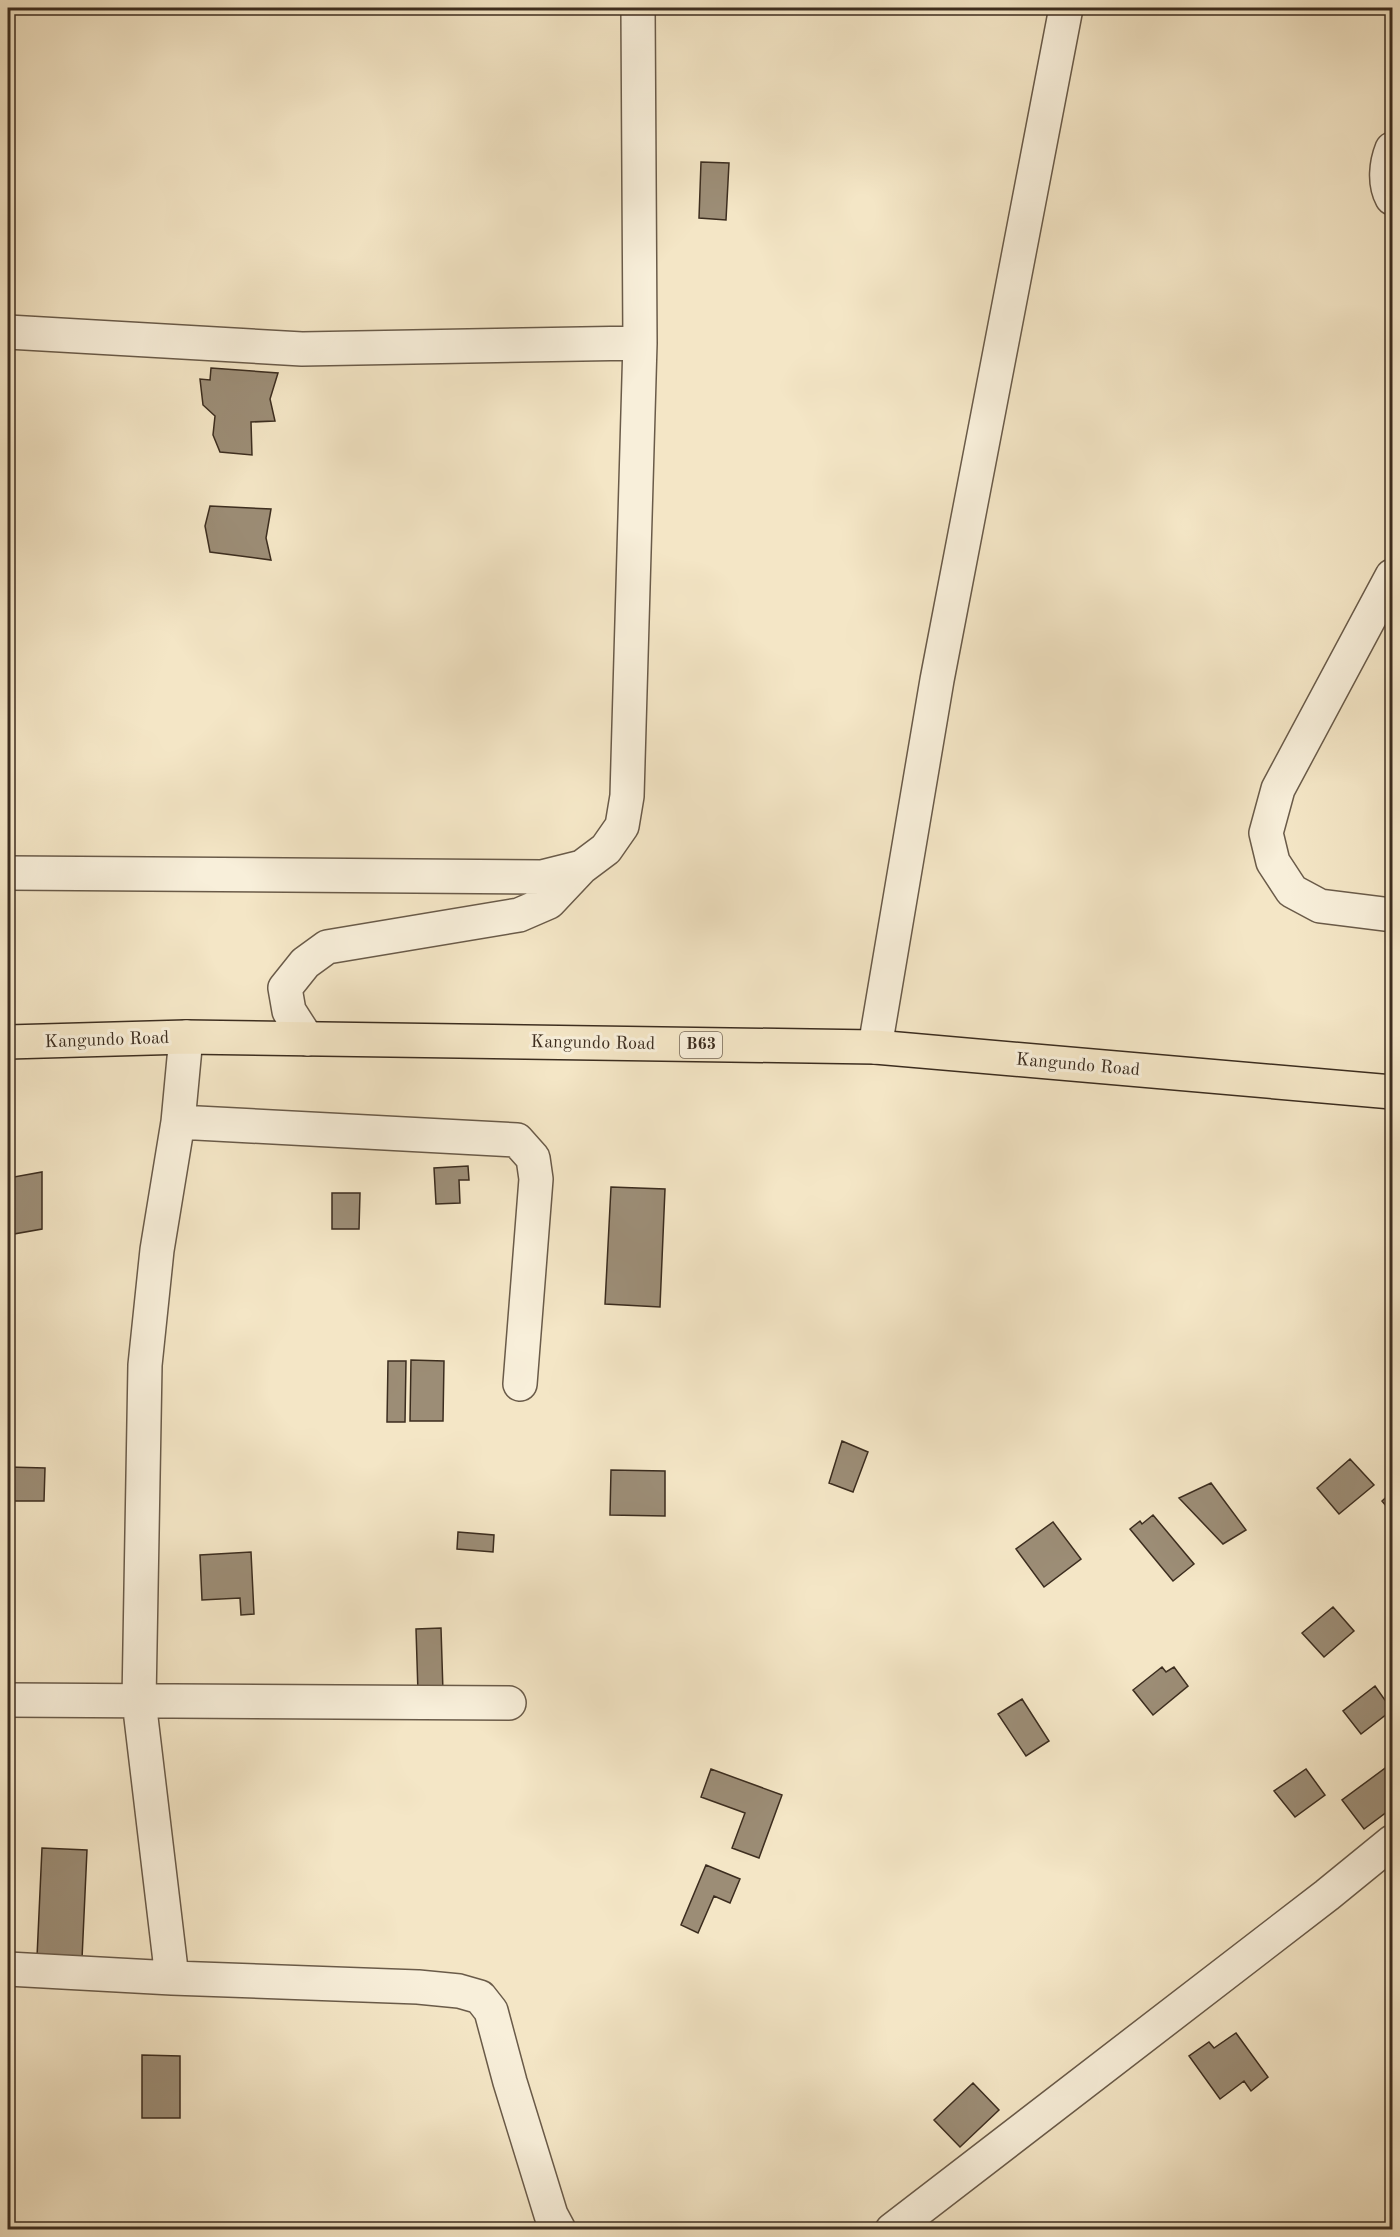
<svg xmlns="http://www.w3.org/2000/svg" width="1400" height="2237" viewBox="0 0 1400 2237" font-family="'Old Standard TT',serif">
<rect width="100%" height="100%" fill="#f4e6c6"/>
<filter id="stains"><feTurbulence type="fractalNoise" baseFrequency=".00333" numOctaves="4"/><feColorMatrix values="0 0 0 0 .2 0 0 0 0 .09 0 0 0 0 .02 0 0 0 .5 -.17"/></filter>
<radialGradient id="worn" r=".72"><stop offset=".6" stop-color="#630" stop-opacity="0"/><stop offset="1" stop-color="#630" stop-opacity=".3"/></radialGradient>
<path fill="#9c8d76" stroke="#3c2d1f" stroke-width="1.5" d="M701,162L729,163L726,220L699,218Z
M211,368L278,373L270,399L275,421L251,422L252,455L220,452L213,435L215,416L203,405L200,379L210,380Z
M210,506L271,509L266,538L271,560L210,552L205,526Z
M468,1166L469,1180H459L460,1203L436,1204L434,1168Z
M42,1172V1229L8,1235V1226L10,1223L8,1178Z
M611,1187L665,1189L660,1307L605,1304Z
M332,1193H360L359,1229H332Z
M411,1360L444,1361L443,1421H410Z
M388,1361H406L405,1422H387Z
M842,1441L868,1452L853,1492L829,1483Z
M1350,1459L1374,1485L1339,1514L1317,1488Z
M8,1467L45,1468L44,1501H8Z
M611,1470L665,1471V1516L610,1515Z
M1211,1483L1246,1530L1223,1544L1179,1498Z
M1392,1492V1513L1382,1501Z
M1153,1515L1194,1564L1173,1581L1130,1529L1140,1521L1142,1524Z
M1053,1522L1081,1559L1044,1587L1016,1549Z
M458,1532L494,1535L493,1552L457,1549Z
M251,1552L254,1614L241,1615L240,1598L202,1600L200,1555Z
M1333,1607L1354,1631L1324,1657L1302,1633Z
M441,1628L443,1692L418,1693L416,1629Z
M1392,1662V1676L1386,1668Z
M1162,1667L1166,1672L1174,1667L1188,1686L1153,1715L1133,1690Z
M1375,1686L1392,1710L1361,1734L1343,1711Z
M1022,1699L1049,1741L1026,1756L998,1714Z
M1392,1763V1808L1364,1829L1342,1800Z
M711,1769L782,1795L759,1858L732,1848L745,1813L701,1797Z
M1306,1769L1325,1795L1295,1817L1274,1791Z
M42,1848L87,1850L82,1959L37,1957Z
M706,1865L740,1879L730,1903L714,1896L698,1933L681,1925Z
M1236,2033L1268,2077L1251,2091L1244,2081L1220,2099L1189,2056L1209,2042L1214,2048Z
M142,2055L180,2056V2118H142Z
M973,2083L999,2110L960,2147L934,2120Z"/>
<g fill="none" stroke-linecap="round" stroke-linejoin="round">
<g stroke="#6a5b49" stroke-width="36">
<path id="street" d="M1392,149C1386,164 1384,183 1392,198
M8,332L302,349L640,343
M1392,576L1278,789L1266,833L1273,862L1292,891L1320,906L1392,915
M8,873L542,877L582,867L606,849L622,826L627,796L640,343L638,8
M307,1039L289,1011L285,988L305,963L327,947L519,915L549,902L582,867
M875,1047L937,680L1066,8
M178,1122L517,1140L533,1158L536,1179L520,1384
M8,1700L509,1703
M8,1969L172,1978L418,1987L459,1991L480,1997L491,2011L510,2082L551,2215L559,2230
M172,1978L139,1701L145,1365L157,1250L178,1122L186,1037
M892,2230L1327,1895L1392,1842"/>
</g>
<g stroke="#3c2d1f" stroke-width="36">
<path id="highway" d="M8,1042L186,1037L875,1047L1392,1092"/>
</g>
<use href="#street" stroke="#f8efda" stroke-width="33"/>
<use href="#highway" stroke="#f4e6c6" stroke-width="33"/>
</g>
<g text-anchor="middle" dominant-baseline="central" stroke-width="6" stroke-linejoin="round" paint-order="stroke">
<rect fill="#f8efda" stroke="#746757" stroke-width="1.5" x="680" y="1032" width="42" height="26" rx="4.5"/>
<g font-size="16" font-weight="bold" fill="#3c2d1f">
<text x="701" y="1045">B63</text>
</g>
<g font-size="18" fill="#3c2d1f" stroke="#f8efda">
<text transform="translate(107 1040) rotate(-2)">Kangundo Road</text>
<text transform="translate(593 1043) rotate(1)">Kangundo Road</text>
<text transform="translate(1078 1065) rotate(5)">Kangundo Road</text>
</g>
</g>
<rect width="1400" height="2237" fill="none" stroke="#f4e6c6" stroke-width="30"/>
<rect x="9" y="9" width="1382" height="2219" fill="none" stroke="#3c2d1f" stroke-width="3"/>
<rect x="15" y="15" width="1370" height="2207" fill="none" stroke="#3c2d1f" stroke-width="1.5"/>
<rect width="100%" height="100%" filter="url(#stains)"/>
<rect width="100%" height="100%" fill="url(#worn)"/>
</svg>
